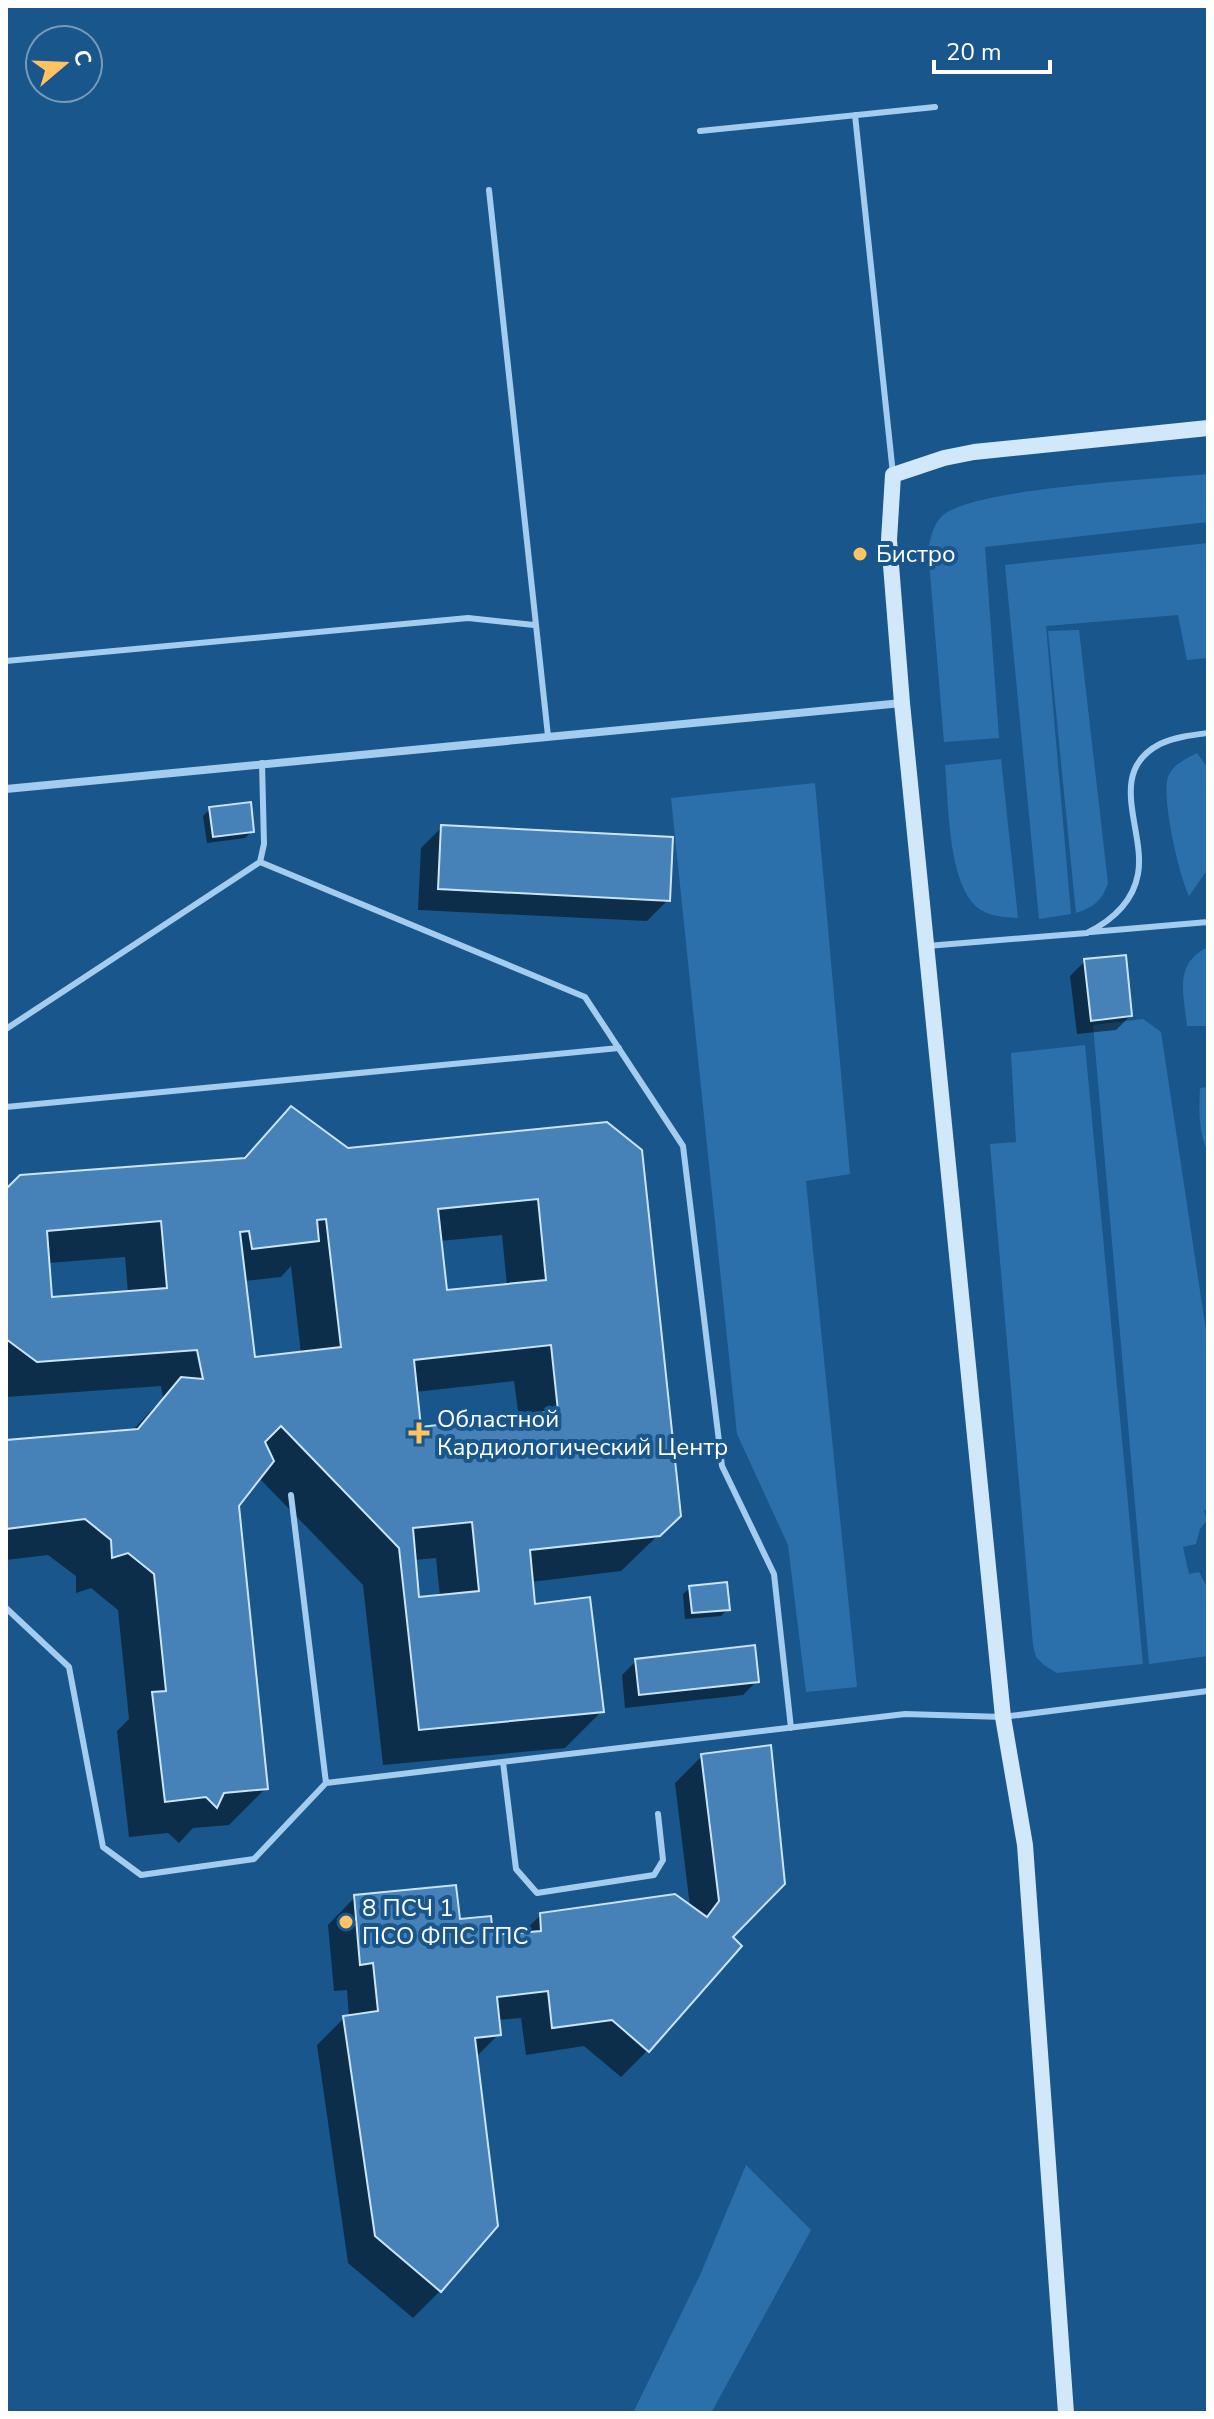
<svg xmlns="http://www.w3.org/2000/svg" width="1214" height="2419" viewBox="0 0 1214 2419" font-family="'Nunito Sans',sans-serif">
<rect width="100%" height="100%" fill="#19568c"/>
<path fill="#2c70ab" d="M1208,474V522L985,547L999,738L944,742L928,549C931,537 933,525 942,516C972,488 1159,479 1208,474Z
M1208,543V658L1187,660L1178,615L1046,626L1071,914L1039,919L1005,565Z
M1079,630L1108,883C1102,901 1094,907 1076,913L1048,631Z
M1197,753L1208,768V869L1189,896C1179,875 1161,797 1168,777C1173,764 1186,759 1197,753Z
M1001,759L1018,918C1005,917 992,917 981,910C947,888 949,802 945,765Z
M815,783L850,1174L806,1181L857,1687L806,1692L788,1545L737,1434L671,798Z
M1208,947V1026H1187C1184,994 1173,964 1208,947Z
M1143,1019L1161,1032L1208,1344V1508L1204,1511L1207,1520L1200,1529L1196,1544L1183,1547L1189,1574L1199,1572L1208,1589V1656L1149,1664L1093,1025Z
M1085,1045L1143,1664L1057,1673L1044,1665L1036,1657L1033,1645L990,1144L1016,1142L1011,1053Z
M1208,1087V1151C1198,1133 1199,1108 1200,1088Z
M746,2165L811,2230L711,2413H633L701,2273Z"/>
<path fill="#0007" fill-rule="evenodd" d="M210,809L252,831L245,838L207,843L203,816Z
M442,827L668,900L647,921L418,910L421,848Z
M1085,961L1130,1016L1116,1030L1077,1034L1070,976Z
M291,1108L347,1150L606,1124L679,1515L621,1571L531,1582L533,1606L602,1711L565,1748L383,1765L363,1585L259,1478L237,1505L266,1788L229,1825L193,1828L179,1843L168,1833L129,1837L117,1731L129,1719L118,1610L91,1588L76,1593V1576L48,1555L6,1560V1442L132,1431L163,1398L161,1386L6,1397V1191L241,1160ZM502,1235L507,1286L445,1292L440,1241ZM125,1257L128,1293L51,1300L48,1263ZM291,1266L301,1354L253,1359L244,1281L281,1277ZM514,1381L519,1418L419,1429L415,1392ZM436,1558L440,1597L418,1599L414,1560Z
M690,1588L728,1609L721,1616L685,1619L683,1594Z
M636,1661L757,1681L743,1695L625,1708L622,1675Z
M702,1756L730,1937L648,2050L621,2077L584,2046L526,2055L521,2018L497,2020L498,2035L475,2058L496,2225L440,2291L413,2318L348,2263L317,2045L344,2018L349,2017L347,1990L334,1991L328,1925L355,1897L458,1921L491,1938L520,1935L541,1915L690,1907L675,1783Z"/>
<path fill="#4682b7" stroke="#cae4fa" stroke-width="2" fill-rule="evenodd" d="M251,802L254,832L213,837L209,807Z
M441,825L673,837L670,901L438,889Z
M1126,955L1132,1016L1091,1021L1084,959Z
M291,1106L348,1148L607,1122L642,1150L681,1516L660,1536L530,1550L535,1604L590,1597L604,1712L419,1730L399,1548L281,1426L265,1442L274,1461L239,1506L268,1789L224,1793L217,1808L206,1797L165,1802L152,1692L166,1691L154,1574L128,1553L112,1558L111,1540L85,1519L6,1529V1440L138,1429L181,1377L203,1379L197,1350L37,1362L6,1339V1189L20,1175L245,1158ZM538,1199L546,1280L447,1290L438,1209ZM326,1219L341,1347L255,1357L240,1232L249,1231L252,1249L319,1241L317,1220ZM161,1221L167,1288L52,1297L47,1231ZM551,1345L558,1411L421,1427L414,1360ZM472,1522L479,1591L419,1597L413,1528Z
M727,1582L730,1610L692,1613L689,1586Z
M755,1645L759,1682L639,1695L635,1659Z
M771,1745L785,1884L733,1937L742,1946L649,2052L612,2020L552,2028L548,1991L497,1997L501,2035L475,2038L498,2226L441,2292L375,2236L343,2016L378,2011L373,1963L360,1965L354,1895L456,1885L460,1919L491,1916L493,1935L541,1931L540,1913L675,1894L707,1917L719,1901L701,1754Z"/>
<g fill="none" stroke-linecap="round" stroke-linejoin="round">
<path stroke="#a4ccee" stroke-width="6" d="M855,115L893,474
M700,131L935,107
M489,190L548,736
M6,661L468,618L534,625
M260,862L585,997L683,1146L722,1466L774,1574L791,1728
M1091,932L1208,922
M927,946L1087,933C1111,921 1133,902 1138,874C1146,831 1105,772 1160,744C1175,737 1192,735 1208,733
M6,1029L260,862L264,844L262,763
M6,1107L619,1048
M291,1495L326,1783
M6,1608L69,1667L103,1847L141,1875L254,1859L326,1783L905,1714L1003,1717L1208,1691
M503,1762L516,1869L537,1893L654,1875L663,1860L658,1814"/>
<path stroke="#a4ccee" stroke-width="8" d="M6,789L902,703"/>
<path stroke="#d1e7fa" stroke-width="16" d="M1066,2413L1025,1845L1003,1717L902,703L889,540L893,475L944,458L974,452L1208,428"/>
</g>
<g fill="#ffc361" stroke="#19568c" stroke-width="3">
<circle cx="860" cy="554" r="8"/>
<path d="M415 1421h8v8h8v8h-8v8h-8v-8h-8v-8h8z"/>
<circle cx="346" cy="1922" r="8"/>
</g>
<g text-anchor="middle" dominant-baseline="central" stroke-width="8" stroke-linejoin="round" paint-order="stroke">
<g font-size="24" fill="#fff" stroke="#19568c" text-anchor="start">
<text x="876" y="554">Бистро</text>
<text x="437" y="1419">Областной<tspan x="437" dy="28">Кардиологический Центр</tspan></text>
<text x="362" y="1908">8 ПСЧ 1<tspan x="362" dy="28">ПСО ФПС ГПС</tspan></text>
</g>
</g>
<rect width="1214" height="2419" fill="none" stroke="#ffffff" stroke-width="16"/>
<g transform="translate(64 64) rotate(71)"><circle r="38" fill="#19568c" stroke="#759aba" stroke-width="2"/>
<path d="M0-6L14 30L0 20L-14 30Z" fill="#ffc361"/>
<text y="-12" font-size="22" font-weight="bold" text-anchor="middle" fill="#ffffff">С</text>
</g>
<path d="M934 60v12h116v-12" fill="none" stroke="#ffffff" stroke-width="4"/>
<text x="946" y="60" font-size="24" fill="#ffffff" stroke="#19568c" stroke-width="6" paint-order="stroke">20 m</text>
</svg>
